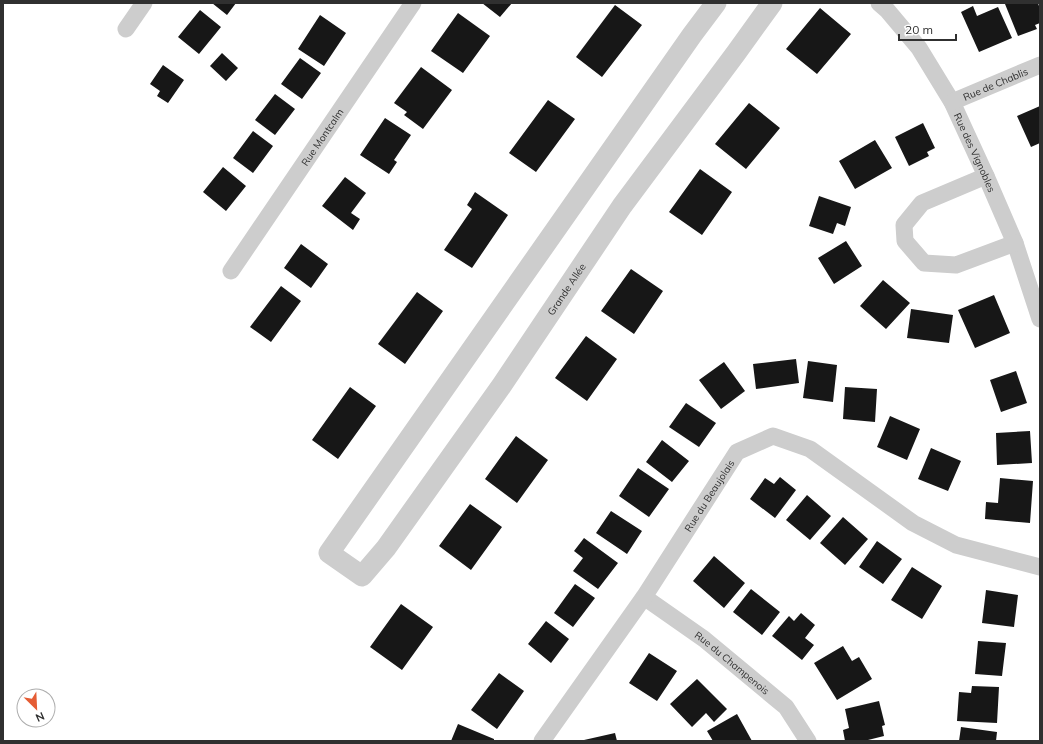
<svg xmlns="http://www.w3.org/2000/svg" width="1043" height="744" viewBox="0 0 1043 744" font-family="Mulish,sans-serif">
<rect width="100%" height="100%" fill="#fff"/>
<path fill="#171717" d="M212,3H236L227,15Z
M482,3H512L500,17Z
M1007,3H1038L1040,9V23L1035,25L1037,29L1018,36L1005,4Z
M615,5L642,25L602,77L576,57Z
M973,6L977,16L998,7L1012,38L979,52L961,12Z
M820,8L851,34L817,74L786,49Z
M200,10L221,27L199,54L178,37Z
M458,13L490,36L463,73L431,51Z
M320,15L346,33L324,66L298,49Z
M222,53L238,68L226,81L210,66Z
M300,58L321,73L302,99L281,84Z
M163,65L184,80L168,103L157,96L160,91L150,84Z
M421,67L452,90L423,129L404,115L407,112L394,103Z
M275,94L295,109L275,135L255,120Z
M548,100L575,119L536,172L509,153Z
M749,103L780,128L746,169L715,144Z
M1040,106V143L1031,147L1017,116Z
M385,118L411,135L394,160L397,162L389,174L360,155Z
M923,123L935,148L927,152L929,156L909,166L895,137Z
M253,131L273,146L253,173L233,158Z
M875,140L892,168L855,189L839,161Z
M223,167L246,186L226,211L203,192Z
M700,169L732,192L702,235L669,212Z
M345,177L366,193L351,213L360,219L353,230L322,206Z
M475,192L508,215L472,268L444,250L472,209L467,205Z
M819,196L851,207L845,226L837,223L833,234L809,226Z
M846,241L862,266L834,284L818,258Z
M301,244L328,264L311,288L284,268Z
M631,269L663,291L634,334L601,311Z
M883,280L910,303L886,329L860,306Z
M281,286L301,301L271,342L250,327Z
M417,292L443,311L405,364L378,344Z
M994,295L1010,333L975,348L958,310Z
M911,309L953,315L949,343L907,338Z
M586,336L617,359L587,401L555,378Z
M796,359L799,383L756,389L753,364Z
M808,361L837,365L833,402L803,398Z
M724,362L745,391L721,409L699,380Z
M1016,371L1027,403L1001,412L990,380Z
M350,387L376,406L338,459L312,440Z
M845,387L877,389L875,422L843,419Z
M686,403L716,423L699,447L669,427Z
M890,416L920,429L907,460L877,447Z
M1030,431L1032,463L997,465L996,433Z
M516,436L548,460L517,503L485,479Z
M662,440L689,461L672,482L646,462Z
M931,448L961,461L948,491L918,479Z
M638,468L669,489L649,517L619,496Z
M780,477L796,490L775,518L750,499L765,478L774,484Z
M1000,478L1033,481L1030,523L985,519L986,502L998,503Z
M807,495L831,516L810,540L786,520Z
M470,504L502,527L471,570L439,546Z
M611,511L642,531L627,554L596,533Z
M843,517L868,539L845,565L820,543Z
M584,538L618,563L598,589L573,571L583,558L574,551Z
M877,541L902,559L883,584L859,567Z
M714,556L745,583L724,608L693,581Z
M912,567L942,586L922,619L891,600Z
M575,584L595,598L573,627L554,613Z
M751,589L780,612L762,635L733,612Z
M986,590L1018,595L1014,627L982,623Z
M401,604L433,627L402,670L370,647Z
M801,613L815,625L805,638L814,645L802,660L772,636L789,616L794,621Z
M546,621L569,639L551,663L528,644Z
M978,641L1006,643L1002,676L975,674Z
M843,646L852,661L859,657L872,679L837,700L814,663Z
M649,653L677,671L657,701L629,683Z
M499,673L524,691L497,729L471,710Z
M697,679L727,709L714,722L706,713L692,727L670,704Z
M972,686L999,687L997,723L957,721L959,692L971,693Z
M879,701L885,725L882,726L884,736L868,740V741H845L843,730L849,728L845,709Z
M737,714L752,741H713L707,731Z
M458,724L494,739V741H451Z
M961,727L997,732L996,741H959Z
M615,733L617,741H584V740Z"/>
<g fill="none" stroke-linecap="round" stroke-linejoin="round">
<g stroke="#cdcdcd" stroke-width="17">
<path id="s1" d="M879,3L887,10L919,48L952,102L986,176L1015,243L1040,319"/>
<path d="M126,29L144,3"/>
<path id="s2" d="M952,102L1040,65"/>
<path d="M986,176L922,203L904,225L905,241L924,263L956,265L1015,243"/>
<path id="s3" d="M231,271L413,3"/>
<path id="s4" d="M644,597L704,639L786,707L808,741"/>
<path id="s5" d="M542,741L644,597L737,452L773,436L810,449L913,523L956,545L1040,567"/>
</g>
<path stroke="#cdcdcd" stroke-width="21" id="s6" d="M716,3L692,35L329,553L362,576L386,548L502,385L622,206L736,53L772,3"/>
</g>
<g text-anchor="middle" dominant-baseline="central" stroke-width="4" stroke-linejoin="round" paint-order="stroke">
<g font-size="10" fill="#303030" stroke="#fff">
<text stroke="none"><textPath href="#s2" startOffset="47">Rue de Chablis</textPath></text>
<text stroke="none"><textPath href="#s3" startOffset="162">Rue Montcalm</textPath></text>
<text stroke="none"><textPath href="#s1" startOffset="179">Rue des Vignobles</textPath></text>
<text stroke="none"><textPath href="#s6" startOffset="1065">Grande Allée</textPath></text>
<text stroke="none"><textPath href="#s5" startOffset="297">Rue du Beaujolais</textPath></text>
<text stroke="none"><textPath href="#s4" startOffset="110">Rue du Champenois</textPath></text>
</g>
</g>
<rect width="1043" height="744" fill="none" stroke="#303030" stroke-width="8"/>
<g transform="translate(36 708) rotate(156)"><circle r="19" fill="#ffffff" stroke="#acacac"/>
<path d="M0-3L7 15L0 10L-7 15Z" fill="#e55c34"/>
<text y="-6" font-size="11" font-weight="bold" text-anchor="middle" fill="#303030">N</text>
</g>
<path d="M899 34v6h57v-6" fill="none" stroke="#303030" stroke-width="2"/>
<text x="905" y="34" font-size="12" fill="#303030" stroke="#ffffff" stroke-width="3" paint-order="stroke">20 m</text>
</svg>
